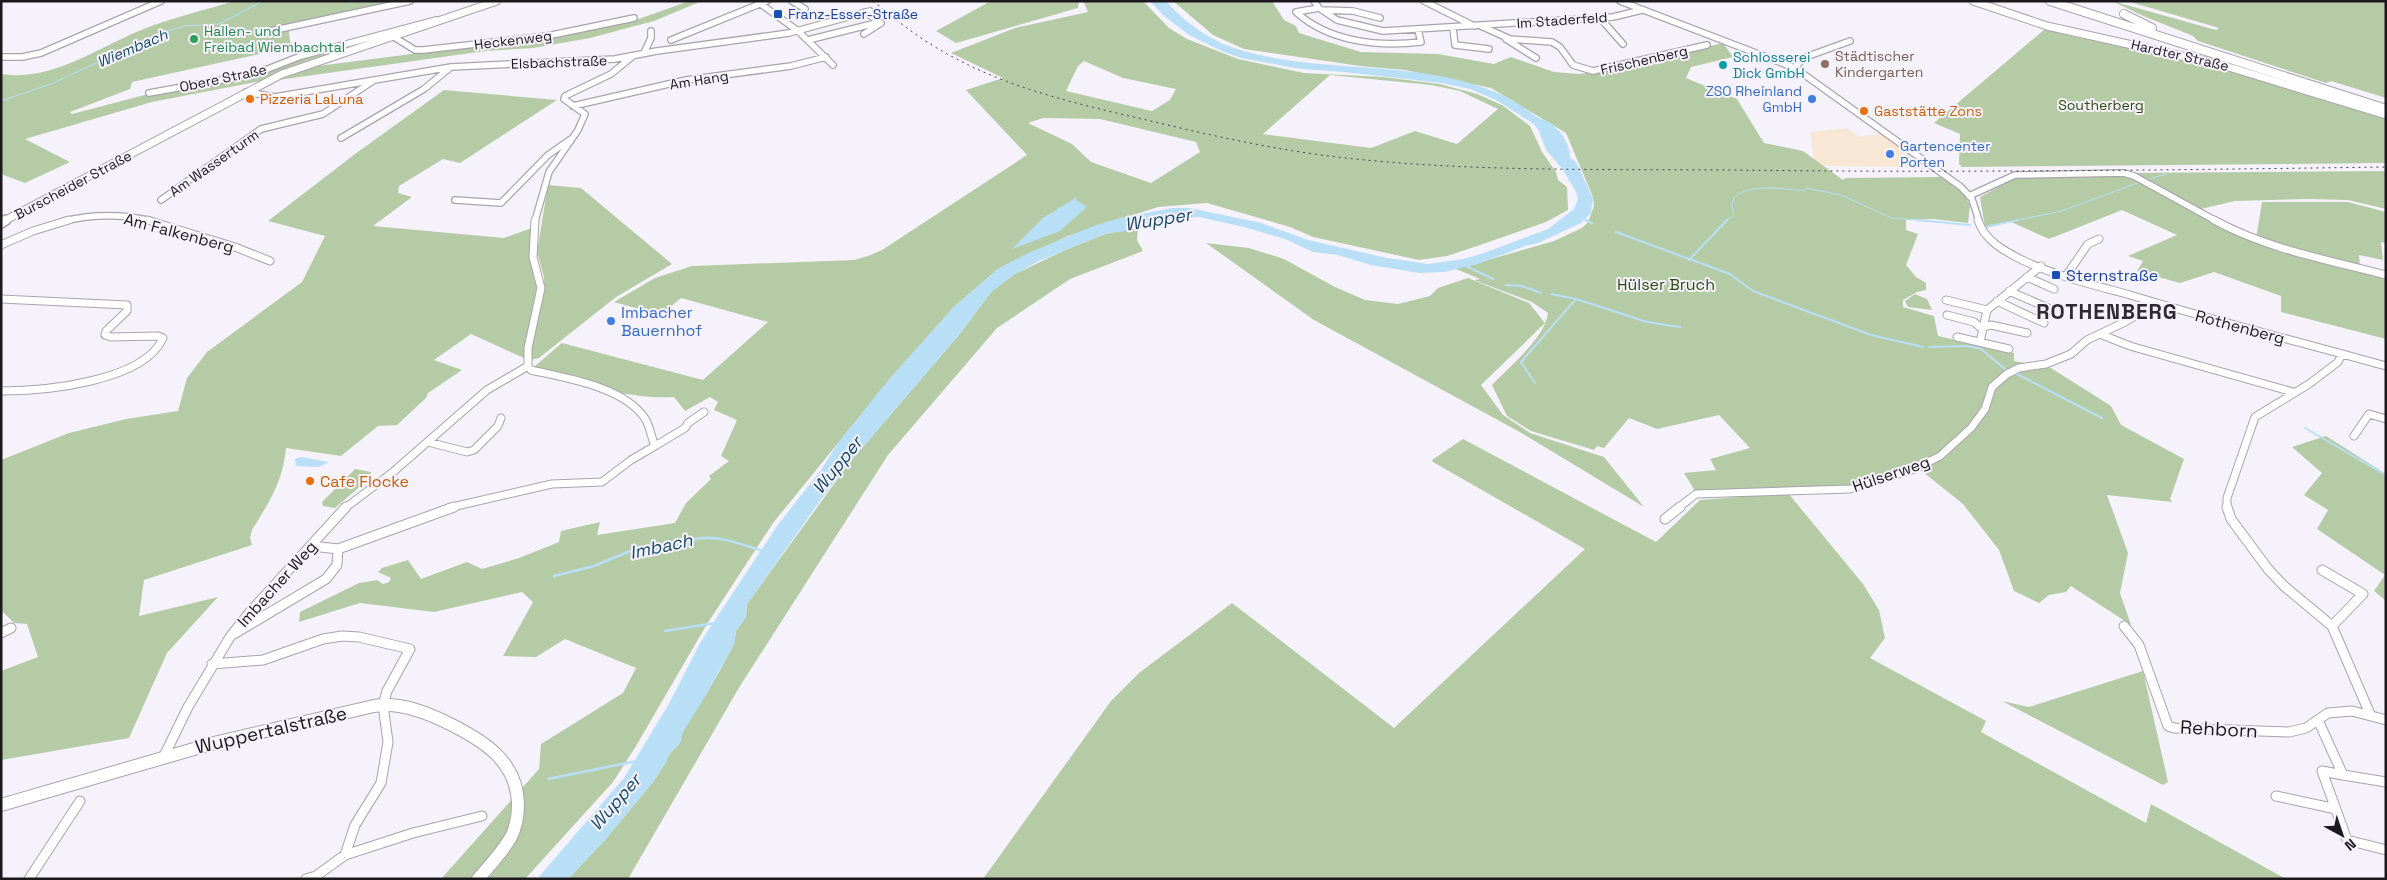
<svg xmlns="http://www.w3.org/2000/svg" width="2387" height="880" viewBox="0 0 2387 880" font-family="'Space Grotesk',sans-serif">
<rect width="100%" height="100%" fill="#f6f2fc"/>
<path fill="#f9e7d6" d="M1847,128L1859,137L1883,133L1927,167L1823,166L1814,162L1810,132Z"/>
<path fill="#b5cba5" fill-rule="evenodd" d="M235,1H406L288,27L291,47L132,82L130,89L70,112L72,114L152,93L242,77L303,57L390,33L391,36L306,61L261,81L152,102L25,139L70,162L25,183L1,174V74C54,82 99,46 146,28C175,17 205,10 235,1Z
M689,1H702L654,21L590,38L533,48L485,51L278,80L302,68L584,32L636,20Z
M991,1H1079L1078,8L956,43L936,31Z
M1083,1H1143L1169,28L1187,39L1238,59L1304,73L1383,77L1440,84L1477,94L1502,105L1530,126L1542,152L1556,172L1558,180L1567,187L1568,210L1546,222L1480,245L1447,256L1419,260L1313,237L1290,227L1207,203L1158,207L1068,236L998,269L954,307L891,378L773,523L707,624L636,746L613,782L525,879H441L539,769L541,744L623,693L636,668L565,639L536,657L503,656L533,602L522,592L434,612L360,603L299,622L300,612L359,583L377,580L383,584L389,582L391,578L378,572L382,568L408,560L421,579L467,562L482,569L519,558L559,542L561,531L600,522L597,535L675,523L686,503L711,479L709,476L729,461L721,456L737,420L714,410L718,402L710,397L685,411L674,397C626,400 580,382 535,368V366L562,343L703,380L768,322L681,298L661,315L614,302L655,278L692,266L854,260L868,256L882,250L1027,155L966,90L1003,78L951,53L1015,28L1088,12ZM1084,61L1123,78L1176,89L1170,100L1152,111L1066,91L1078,66ZM1330,75L1431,85L1460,91L1498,109L1457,144L1415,131L1371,148L1263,134ZM1043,118L1100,119L1196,142L1200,152L1151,183L1091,162L1072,144L1028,123Z
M1173,1H1272L1284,20L1296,26L1299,33L1361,52L1438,54L1494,64L1511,57L1554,72L1579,74L1610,70L1723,43L1733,57L1691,67L1686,78L1737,99L1764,143L1803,151L1843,180L1845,178L1941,177L1964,194L1970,205L1968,223L1933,219L1906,220V230L1918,234L1906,265L1916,277L1926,283V290L1917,292L1903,300V307L1934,316L1938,336L2014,353V361L2051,368L2111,406L2121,425L2184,459L2170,499L2172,502L2107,495L2128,553L2120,593L2131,625L2071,586L2066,592L2049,595L2039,603L2014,591L1999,550L1963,504L1923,472L1922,468L1881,484L1847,492L1788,493L1863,584L1879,610L1885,638L1870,658L1986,721L1981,732L2146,823L2151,804L2286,879H983L1111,701L1139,673L1232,603L1394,728L1585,549L1433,462L1432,460L1463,439L1656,542L1700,500L1775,494L1698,496L1684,473L1716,470L1710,459L1750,448L1719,415L1657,429L1629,418L1604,448L1597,446L1594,450L1531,431L1507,416L1492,385C1509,367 1545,338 1548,313L1532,302L1474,280L1480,279L1456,269L1554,241L1582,228L1588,222L1594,206L1593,197L1566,133L1491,88L1405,70L1360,66L1244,49L1213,35Z
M2112,1L2216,30L2219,28L2127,1H2386V98L2331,81L2326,83L2198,41L2193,36L2141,15Z
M2045,29L2075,37L2191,59L2386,118V163L1960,167L1962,165H1959L1960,134L1934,123Z
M444,90L557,100L460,163L443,159L399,186L398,193L412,197L373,226L504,238L532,228L538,278L526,359L471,334L434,360L462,370L428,393L426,398L397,425L378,426L341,456L286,448C283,482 269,502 252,530L250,538L252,545L144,580L139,616L218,597L167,653L129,738L1,760V671L38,657L27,624L14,623L1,610V460L69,433L126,419L178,411L187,378L207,352L302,282L325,236L268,221L355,154Z
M2386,171V209L2348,200L2307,199L2235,201L2201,209L2194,207L2238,235L2386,276V339L2281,312V296L2214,272L2180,283L2137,271L2143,261L2128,256L2177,235L2122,210L2049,239L2011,222L1985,228L1980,197L2015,178L2124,173Z
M548,185L581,188L672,264L616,297L539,358L530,360L532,342L544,290V277L537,252Z
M2262,202H2348L2386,212V243L2381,242L2383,260L2359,255L2360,267L2256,239Z
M1138,228L1137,240L1143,251L1070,279L997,328L888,455L740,686L628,879H568L604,841L653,782L666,762L668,756L680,743L682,733L718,674L734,644L736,631L746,617L747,604L850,462L958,336L992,291L1015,274L1065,250L1105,234Z
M1206,243L1249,248L1284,259L1335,287L1365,300L1398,304L1430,296L1438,288L1468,278L1529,303L1545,323L1481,385L1503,415L1530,433L1604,457L1644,507L1518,431L1314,320Z
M1915,294L1927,299L1932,310L1908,307L1905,301Z
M2326,436L2386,474V601L2374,591L2385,575L2317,529L2328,510L2304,495L2322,473L2292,447Z
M355,469L371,472V477L335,508L323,506L322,502Z
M2143,671L2168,782L2163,785L2002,701L2029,707Z"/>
<path fill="#b9dff7" d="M1150,1H1166C1184,22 1211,41 1237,49C1320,75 1414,58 1495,92C1511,98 1524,107 1537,117C1542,120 1550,121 1554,126C1563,134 1570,145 1570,158L1576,162L1593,198L1591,213L1581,223L1538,243L1525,246L1478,264L1444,272L1419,273L1371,265L1338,255L1313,252L1285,239L1244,227L1199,217L1173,219L1132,230L1104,234L1039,261L1015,274L992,291L958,336L850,462L820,501L747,604L746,617L736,631L734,644L706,695L682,733L680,743L668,756L666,762L653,782L604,841L568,879H537L624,778L670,702L700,643L777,526L821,470L838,443L890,378L954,307L998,269L1028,253L1096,225L1124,217L1172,208H1190L1261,223L1308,240L1387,258L1428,264L1463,259L1481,254L1548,229L1574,209L1578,199L1576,192L1563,170L1546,150L1539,131L1534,124L1496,100L1470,89L1442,83L1344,72L1301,69L1241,58L1224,52L1189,35L1163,15Z
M1077,197L1076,200L1087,207L1060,231L1012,249L1043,218Z
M301,457L329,462L319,467L296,466L295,459Z"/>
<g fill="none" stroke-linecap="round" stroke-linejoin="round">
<path stroke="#b9dff7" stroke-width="1" d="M350,3L355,1
M1,101L51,84L161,33L185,26L219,24L263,1
M2145,180L2166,174
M1582,219L1588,221
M1725,221L1734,216C1733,213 1732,208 1732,204C1735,181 1788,189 1804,191L1806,188L1841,195L1892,218L1931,221
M2012,221L2062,211L2140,182"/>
<path stroke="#b9dff7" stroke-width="2" d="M1585,220L1592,223
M1917,220L1970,225
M1985,227L2018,220
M1616,232L1730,274L1753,291L1871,335L1923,347
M1689,260L1727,220
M1466,266L1493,279
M1506,285L1522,286L1541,293
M1576,299L1647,322L1680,327
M1929,347L1968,346L1981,349L2005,369
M2015,373L2102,418
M1535,383L1521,362L1576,299L1551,294
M2305,428L2386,475"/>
<path stroke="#b9dff7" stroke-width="2.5" d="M554,576L594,566L640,547C660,554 682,540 702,538C722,536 745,546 764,551
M665,631L715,623
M548,779L637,761"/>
<g stroke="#a8a4ad" stroke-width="8">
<path id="minor-far2" d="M792,1L805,9
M1314,1L1319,8L1337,20L1383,31L1613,17L1642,10
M1424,1L1474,26
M1620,1L1795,68L1961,187L1972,199L1979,221
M758,2L798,31L833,65
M1319,8L1296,12C1329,42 1378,47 1421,42L1418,30
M1322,10L1353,11L1380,18
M1600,18L1623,44
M1481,26L1510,39L1552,42L1560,47L1573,65L1593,71L1707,45
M1453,28L1455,45L1489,49
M266,32L410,1
M864,34L881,23L865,12
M394,37L415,50H423L547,36L634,18
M1506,39L1536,58
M671,40L767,1
M808,40L880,22
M644,53L651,38V31
M1,57H22L41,53L161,1
M1795,68L1803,58L1850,41
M246,92L275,97L451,67L615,59L657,51L789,33L870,11
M149,93L255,74L301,56L436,20
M573,106L686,80L791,66L826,57
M341,138L424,89L451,67
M1969,196L2015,175L2124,173L2134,176L2216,221
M161,200L261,129L323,114L373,81
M455,200L501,203L548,155L571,139
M64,221C93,214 123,214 152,221
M535,221L549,172L578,130L585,114L564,99L565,96L611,74L633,56"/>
</g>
<g stroke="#a8a4ad" stroke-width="9">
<path id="minor-far1" d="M147,220L235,247L270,261
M1978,220C1984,240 2004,251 2022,260C2056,276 2094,285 2130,295C2215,321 2301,342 2386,366
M2214,220C2267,249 2328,260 2386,275
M1,245L33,231L69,220
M2066,276L2088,244L2099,239
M2027,277L2054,289
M2009,291L2048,308
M1,299L127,305V311L106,331L105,335L111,337L158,336L163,338C144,382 43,391 1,391
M1946,300L1987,310
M1997,301L2044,323
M1947,315L1974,322L1981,328L1991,325L2027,333
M2100,334L2130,346L2293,392
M1957,337L2009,349
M1980,342L1987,310L2041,266
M528,366V348L541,288L533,257L535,220
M2354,436L2369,414L2386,419
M428,442L467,452L474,450L498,426L501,418
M655,446L685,428L688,423L704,412
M345,508L393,472L487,390L528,366
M448,508L552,484L602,482L631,460L655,446C651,437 650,425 644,417C622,386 565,378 531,370L528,366
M1678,508L1696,494L1850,489L1915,469L1940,456L1971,428L1985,409L1992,387L2007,374L2019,368L2046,364L2071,354L2087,340L2125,322L2155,304
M2227,508V498L2255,417L2309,384L2338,362L2342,354"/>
</g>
<g stroke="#a8a4ad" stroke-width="11">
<path id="minor" d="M2227,507L2231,519L2268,569L2284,586L2332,626L2370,714
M1665,519L1680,507
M312,546L338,549L454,507
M2322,570L2363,594L2332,626
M2124,626L2139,645L2168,726L2174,728L2289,732L2306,728L2328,713L2352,711L2386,720
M1,633L11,628
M234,634L326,579L337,565L338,549
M212,664L263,660L323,639L342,636L359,637L410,649L387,691L383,705L388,742L381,783L355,825L345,855
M2318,720L2343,775L2386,782
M164,756L188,707L230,637L250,612L346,507
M2343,775L2322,771L2347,840L2386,850
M2276,796L2336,809
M29,879L80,801
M306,879L316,876L345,855L413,833L482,816"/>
</g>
<g stroke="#a8a4ad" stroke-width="9">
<path id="major-far2" d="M1973,1L2047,26L2222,65L2386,115
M4,221L282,74L497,1"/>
</g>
<g stroke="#a8a4ad" stroke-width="12">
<path id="major-far1" d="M1,223L6,220"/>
</g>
<g stroke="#a8a4ad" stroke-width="14">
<path id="major" d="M1,805L218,742L374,706C401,701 431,714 454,726C487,743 517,763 518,804C518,815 516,827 511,837C502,853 489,866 478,879"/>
</g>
<g stroke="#a8a4ad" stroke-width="10">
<path id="highway" d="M2050,1L2386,109
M2124,14L2152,28"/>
</g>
<use href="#minor-far2" stroke="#fff" stroke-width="5.5"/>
<use href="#minor-far1" stroke="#fff" stroke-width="7"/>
<use href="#minor" stroke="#fff" stroke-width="9"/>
<use href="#major-far2" stroke="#fff" stroke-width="7"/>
<use href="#major-far1" stroke="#fff" stroke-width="9"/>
<use href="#major" stroke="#fff" stroke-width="12"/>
<use href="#highway" stroke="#fff" stroke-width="8"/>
<path stroke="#444247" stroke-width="1" stroke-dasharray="2 4" stroke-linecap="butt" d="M873,1C895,19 917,37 942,51C1007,89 1082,105 1155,122C1218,137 1281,151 1346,158C1474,172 1604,169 1734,170C1951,173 2169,170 2386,167"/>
</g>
<g fill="#1a4fb4" stroke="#f6f2fc" stroke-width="2">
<rect x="773" y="9" width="10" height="10" rx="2.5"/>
<rect x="2051" y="270" width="10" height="10" rx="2.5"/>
</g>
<circle fill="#2e9e5b" stroke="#f6f2fc" stroke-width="2" cx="194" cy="39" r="5"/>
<circle fill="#8d6e63" stroke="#f6f2fc" stroke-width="2" cx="1825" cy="64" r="5"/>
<circle fill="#0f9aa8" stroke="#f6f2fc" stroke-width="2" cx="1723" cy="65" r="5"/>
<g fill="#e8710a" stroke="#f6f2fc" stroke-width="2">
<circle cx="250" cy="99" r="5"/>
<circle cx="1864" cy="111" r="5"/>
<circle cx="310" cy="481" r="5"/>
</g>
<g fill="#3f7fe0" stroke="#f6f2fc" stroke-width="2">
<circle cx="1812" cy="99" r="5"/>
<circle cx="1890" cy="154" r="5"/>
<circle cx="611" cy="321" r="5"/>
</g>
<g text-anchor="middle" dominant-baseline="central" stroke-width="4" stroke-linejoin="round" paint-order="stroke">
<g font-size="14" fill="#164399" stroke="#f6f2fc" text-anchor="start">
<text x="788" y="14">Franz-Esser-Straße</text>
</g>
<g font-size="14" fill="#1b191d" stroke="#f6f2fc">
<text transform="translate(1562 20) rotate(-4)">Im Staderfeld</text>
<text transform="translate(513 40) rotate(-7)">Heckenweg</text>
<text transform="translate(2180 55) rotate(13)">Hardter Straße</text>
<text transform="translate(1644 60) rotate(-13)">Frischenberg</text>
<text transform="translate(559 62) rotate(-2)">Elsbachstraße</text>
<text transform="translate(223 78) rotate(-12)">Obere Straße</text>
<text transform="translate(699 80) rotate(-9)">Am Hang</text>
<text transform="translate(214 163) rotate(-35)">Am Wasserturm</text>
<text transform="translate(73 185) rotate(-28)">Burscheider Straße</text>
</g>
<g font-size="14" fill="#27864d" stroke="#f6f2fc" text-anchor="start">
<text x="204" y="31">Hallen- und<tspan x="204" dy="16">Freibad Wiembachtal</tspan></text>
</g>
<g font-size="14" fill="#785e54" stroke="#f6f2fc" text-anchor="start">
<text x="1835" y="56">Städtischer<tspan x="1835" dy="16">Kindergarten</tspan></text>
</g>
<g font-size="14" fill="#0d838f" stroke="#f6f2fc" text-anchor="start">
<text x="1733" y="57">Schlosserei<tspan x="1733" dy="16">Dick GmbH</tspan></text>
</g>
<g font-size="14" fill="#366cbe" stroke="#f6f2fc" text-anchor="end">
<text x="1802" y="91">ZSO Rheinland<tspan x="1802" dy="16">GmbH</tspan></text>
<text x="1900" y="146" text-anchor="start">Gartencenter<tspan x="1900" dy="16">Porten</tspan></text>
</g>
<g font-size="14" fill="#c56008" stroke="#f6f2fc" text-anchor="start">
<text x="260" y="99">Pizzeria LaLuna</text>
<text x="1874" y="111">Gaststätte Zons</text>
</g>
<g font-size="14" fill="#2c4a0d" stroke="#f6f2fc">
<text x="2101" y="105">Southerberg</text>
</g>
<g font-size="15" font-style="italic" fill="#174964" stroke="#f6f2fc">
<text transform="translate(132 48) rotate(-23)">Wiembach</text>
</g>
<g font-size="16" fill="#1b191d" stroke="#f6f2fc">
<text transform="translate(179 233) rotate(15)">Am Falkenberg</text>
<text transform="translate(2240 327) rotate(15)">Rothenberg</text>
<text transform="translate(1891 474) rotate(-19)">Hülserweg</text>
<text transform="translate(277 584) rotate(-48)">Imbacher Weg</text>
</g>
<g font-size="16" fill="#164399" stroke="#f6f2fc" text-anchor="start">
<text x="2066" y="275">Sternstraße</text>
</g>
<g font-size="16" fill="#2c4a0d" stroke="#f6f2fc">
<text x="1666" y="284">Hülser Bruch</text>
</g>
<g font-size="16" fill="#366cbe" stroke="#f6f2fc" text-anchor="start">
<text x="621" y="312">Imbacher<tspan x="621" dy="18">Bauernhof</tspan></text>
</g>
<g font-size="16" fill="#c56008" stroke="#f6f2fc" text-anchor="start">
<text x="320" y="481">Cafe Flocke</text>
</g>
<g font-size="18" font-style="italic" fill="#174964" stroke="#f6f2fc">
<text transform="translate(1158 219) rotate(-9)">Wupper</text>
<text transform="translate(837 465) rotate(-51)">Wupper</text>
<text transform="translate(661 546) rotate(-12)">Imbach</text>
<text transform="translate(615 802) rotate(-49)">Wupper</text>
</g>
<g font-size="19" fill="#1b191d" stroke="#f6f2fc">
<text transform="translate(2219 729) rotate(3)">Rehborn</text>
<text transform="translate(271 730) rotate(-13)">Wuppertalstraße</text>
</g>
<g font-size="21" font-weight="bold" letter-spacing="1" fill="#2d2a31" stroke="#f6f2fc">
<text x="2107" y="311">ROTHENBERG</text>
</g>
</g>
<rect width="2387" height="880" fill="none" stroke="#1b191d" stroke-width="5"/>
<g transform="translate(2342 835) rotate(140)" stroke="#f6f2fc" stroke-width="4" paint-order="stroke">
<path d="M0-4L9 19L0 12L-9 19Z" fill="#1b191d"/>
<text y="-8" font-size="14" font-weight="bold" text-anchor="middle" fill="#1b191d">N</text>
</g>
</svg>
